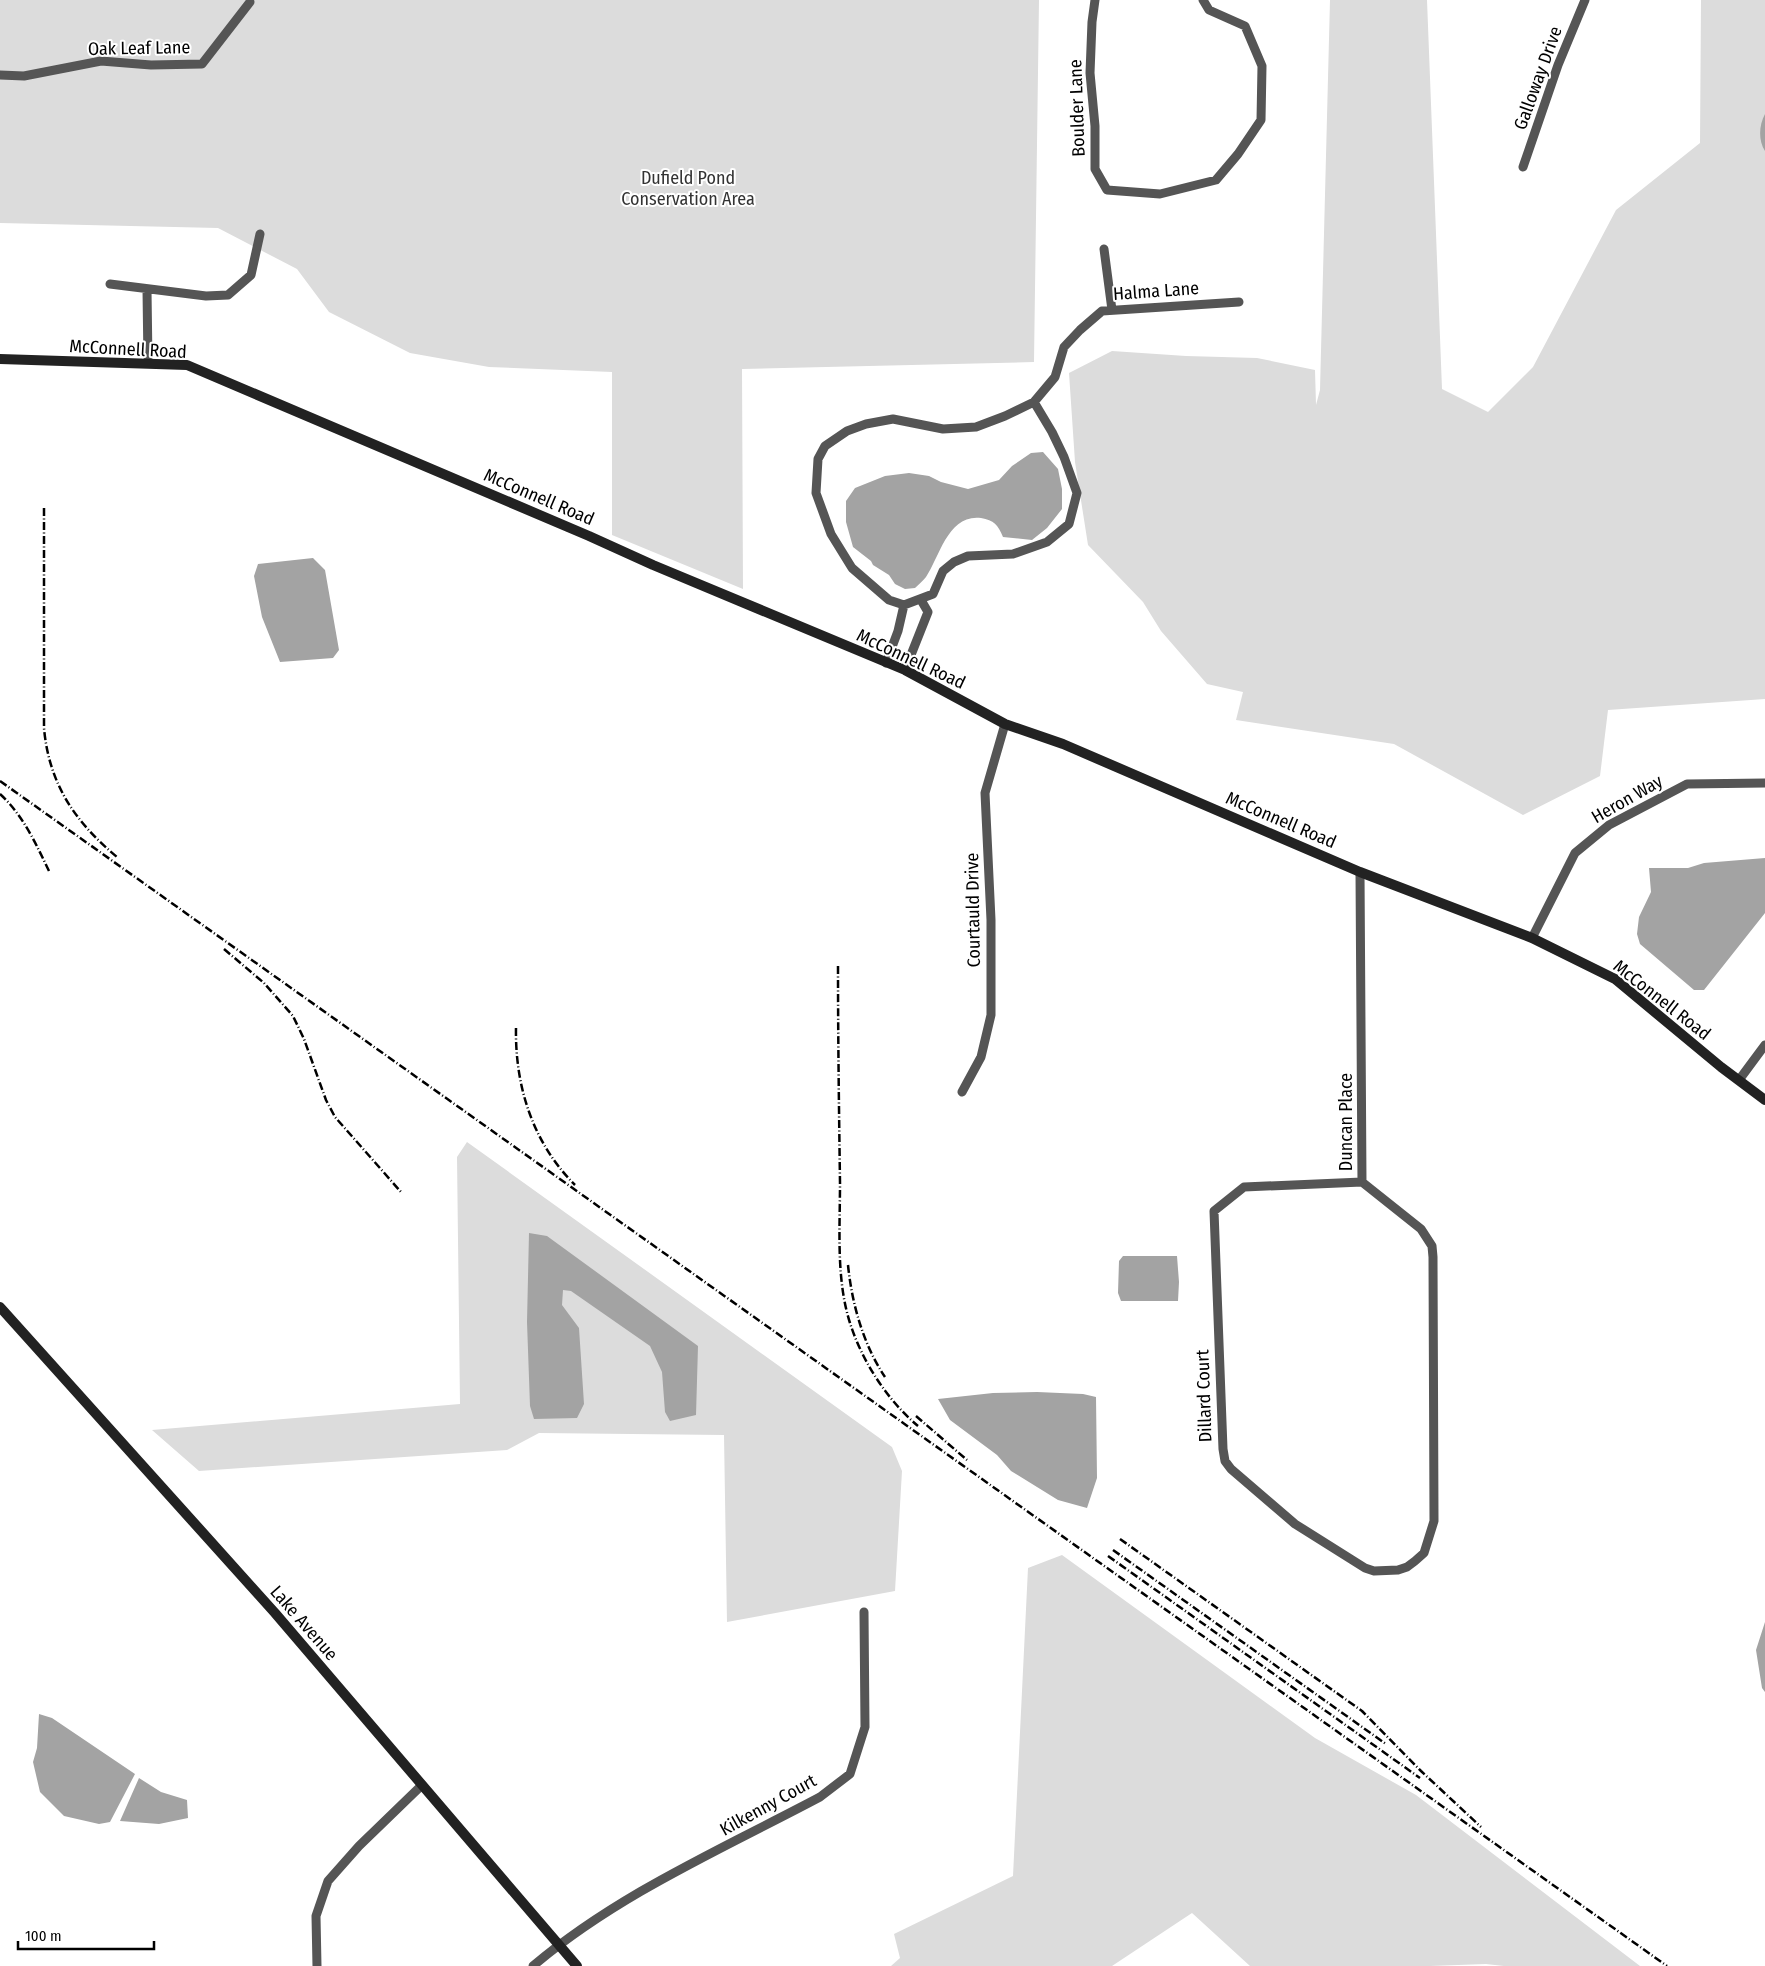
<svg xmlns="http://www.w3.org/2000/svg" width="1765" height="1966" viewBox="0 0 1765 1966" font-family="'Fira Sans Condensed',sans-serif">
<rect width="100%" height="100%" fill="#fff"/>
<path fill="#dcdcdc" d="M0,0H1039L1034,362L742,369L743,589L612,535V372L489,367L410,353L329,312L297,269L218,228L0,223Z
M1330,0H1427L1442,389L1488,412L1533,367L1616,210L1700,143L1701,0H1765V699L1608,710L1600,776L1523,815L1394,744L1236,720L1243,692L1207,684L1161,631L1143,602L1088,545L1075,462L1069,373L1112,351L1186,356L1257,358L1315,370L1316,405L1320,390Z
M467,1142L892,1447L902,1471L895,1591L727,1622L724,1435L539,1433L507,1450L199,1471L152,1430L460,1404L457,1157Z
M1062,1555L1315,1738L1416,1795L1640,1966H1504L1486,1964L1430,1966H1250L1192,1913L1112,1966H891L900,1958L894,1934L1013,1876L1028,1568Z"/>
<path fill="#a3a3a3" d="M1765,114V151C1758,140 1759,125 1765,114Z
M1043,452L1058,469L1062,489V509L1047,528L1032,540L1003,537C998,525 994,520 981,518C948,514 940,556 926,577C923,581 919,584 915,588L905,589L895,584L889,575L873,565L871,561L853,547L846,522V501L855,488L885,476L909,473L929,476L941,482L968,489L999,480L1012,466L1031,453Z
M313,558L325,570L339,650L333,658L280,662L262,617L254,576L258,564Z
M1765,858V913L1704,990H1694L1640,944L1637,934L1639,917L1651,892L1649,868H1688L1704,863Z
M529,1233L547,1236L698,1346L696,1415L670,1421L665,1412L662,1372L650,1346L571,1291L563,1290L562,1305L579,1328L584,1404L577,1418L534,1419L530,1406L527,1322Z
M1123,1256H1177L1179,1282L1178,1301H1121L1118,1293L1119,1261Z
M1037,1392L1083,1394L1096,1397L1097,1478L1087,1508L1058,1500L1011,1471L997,1455L950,1420L938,1399L993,1393Z
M1765,1622V1692L1762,1688L1756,1650Z
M39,1714L52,1718L135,1774L110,1822L99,1824L64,1816L40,1792L33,1762L37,1748Z
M139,1778L161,1792L187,1800L188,1818L159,1824L120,1821Z"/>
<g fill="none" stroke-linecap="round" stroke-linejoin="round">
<path stroke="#555" stroke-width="9" d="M1095,0L1092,22L1090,73L1095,126V169L1107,190L1160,194L1216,180L1238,154L1261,120L1262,66L1245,26L1209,10L1203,0
M0,75L24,76L101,61L151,65L202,64L250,2
M1523,167L1558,65L1585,0
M1104,249L1112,310
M110,284L206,296L228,295L251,275L260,234
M147,290L148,363
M904,605L889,600L852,568L831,534L816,493L818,459L825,446L847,431L866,424L893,419L943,429L976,427L1005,416L1034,402L1055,377L1064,347L1080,330L1102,311L1239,302
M904,605L933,594L943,571L954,562L968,556L1013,554L1047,542L1069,524L1077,493L1064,457L1052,432L1034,402
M886,663L898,631L904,605
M905,670L928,612L921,600
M1360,872L1362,1182
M1532,938L1575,853L1609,825L1687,784L1765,783
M1739,1080L1765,1045
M962,1092L981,1057L991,1015V920L985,793L1005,724
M1362,1182L1421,1229L1432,1246L1433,1257L1434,1521L1424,1553L1415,1561L1407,1567L1398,1570L1374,1571L1365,1568L1295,1524L1231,1469L1225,1461L1223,1449L1214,1211L1244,1187Z
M317,1966L316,1916L328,1881L359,1846L422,1785
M533,1966C618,1894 722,1849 820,1797L850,1774L865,1727L864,1612"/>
<path stroke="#222" stroke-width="10" d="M0,359L187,365L589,536L653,565L905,670L1005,724L1063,744L1360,872L1532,938L1615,979L1721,1067L1765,1100
M0,1307L275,1613L577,1966"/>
<path stroke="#000" stroke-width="2.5" stroke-dasharray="8 2.5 1 2.5" stroke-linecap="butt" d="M44,508V728C49,784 75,822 117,857
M0,781L1667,1966
M0,794C23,815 36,844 49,871
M224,949L264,983L293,1016L304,1039L326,1100L335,1117L401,1192
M838,966C838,1039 839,1111 840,1183C840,1229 836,1279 850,1323C862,1361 887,1400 918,1426
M516,1028C515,1087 533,1143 575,1185
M848,1265C852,1304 863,1344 885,1377
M916,1416L967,1460
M1120,1539L1362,1711L1421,1771L1481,1827
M1113,1550L1386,1744
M1108,1556L1420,1778"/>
</g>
<g text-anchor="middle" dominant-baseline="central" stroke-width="4" stroke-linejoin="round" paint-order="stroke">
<g font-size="18" fill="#000" stroke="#fff">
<text transform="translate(139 48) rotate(-1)">Oak Leaf Lane</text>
<text transform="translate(1538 78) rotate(-70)">Galloway Drive</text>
<text transform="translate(1077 108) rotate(-92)">Boulder Lane</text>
<text transform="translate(1156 291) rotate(-4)">Halma Lane</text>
<text transform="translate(128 349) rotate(3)">McConnell Road</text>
<text transform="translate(539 497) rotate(23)">McConnell Road</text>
<text transform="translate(911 659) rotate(25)">McConnell Road</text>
<text transform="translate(1627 799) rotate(-30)">Heron Way</text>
<text transform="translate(1281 820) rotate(23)">McConnell Road</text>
<text transform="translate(973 910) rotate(-91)">Courtauld Drive</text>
<text transform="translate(1662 1000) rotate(38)">McConnell Road</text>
<text transform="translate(1346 1122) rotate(-90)">Duncan Place</text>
<text transform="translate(1204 1396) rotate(-92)">Dillard Court</text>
<text transform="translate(304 1623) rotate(49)">Lake Avenue</text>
<text transform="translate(768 1805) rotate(-29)">Kilkenny Court</text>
</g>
<g font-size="18" fill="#333" stroke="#fff">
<text x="688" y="178">Dufield Pond<tspan x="688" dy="21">Conservation Area</tspan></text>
</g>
</g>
<path d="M18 1941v8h136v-8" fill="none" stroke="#000000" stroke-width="2.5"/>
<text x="25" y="1941" font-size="15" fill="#000000" stroke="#ffffff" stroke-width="4" paint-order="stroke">100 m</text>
</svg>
